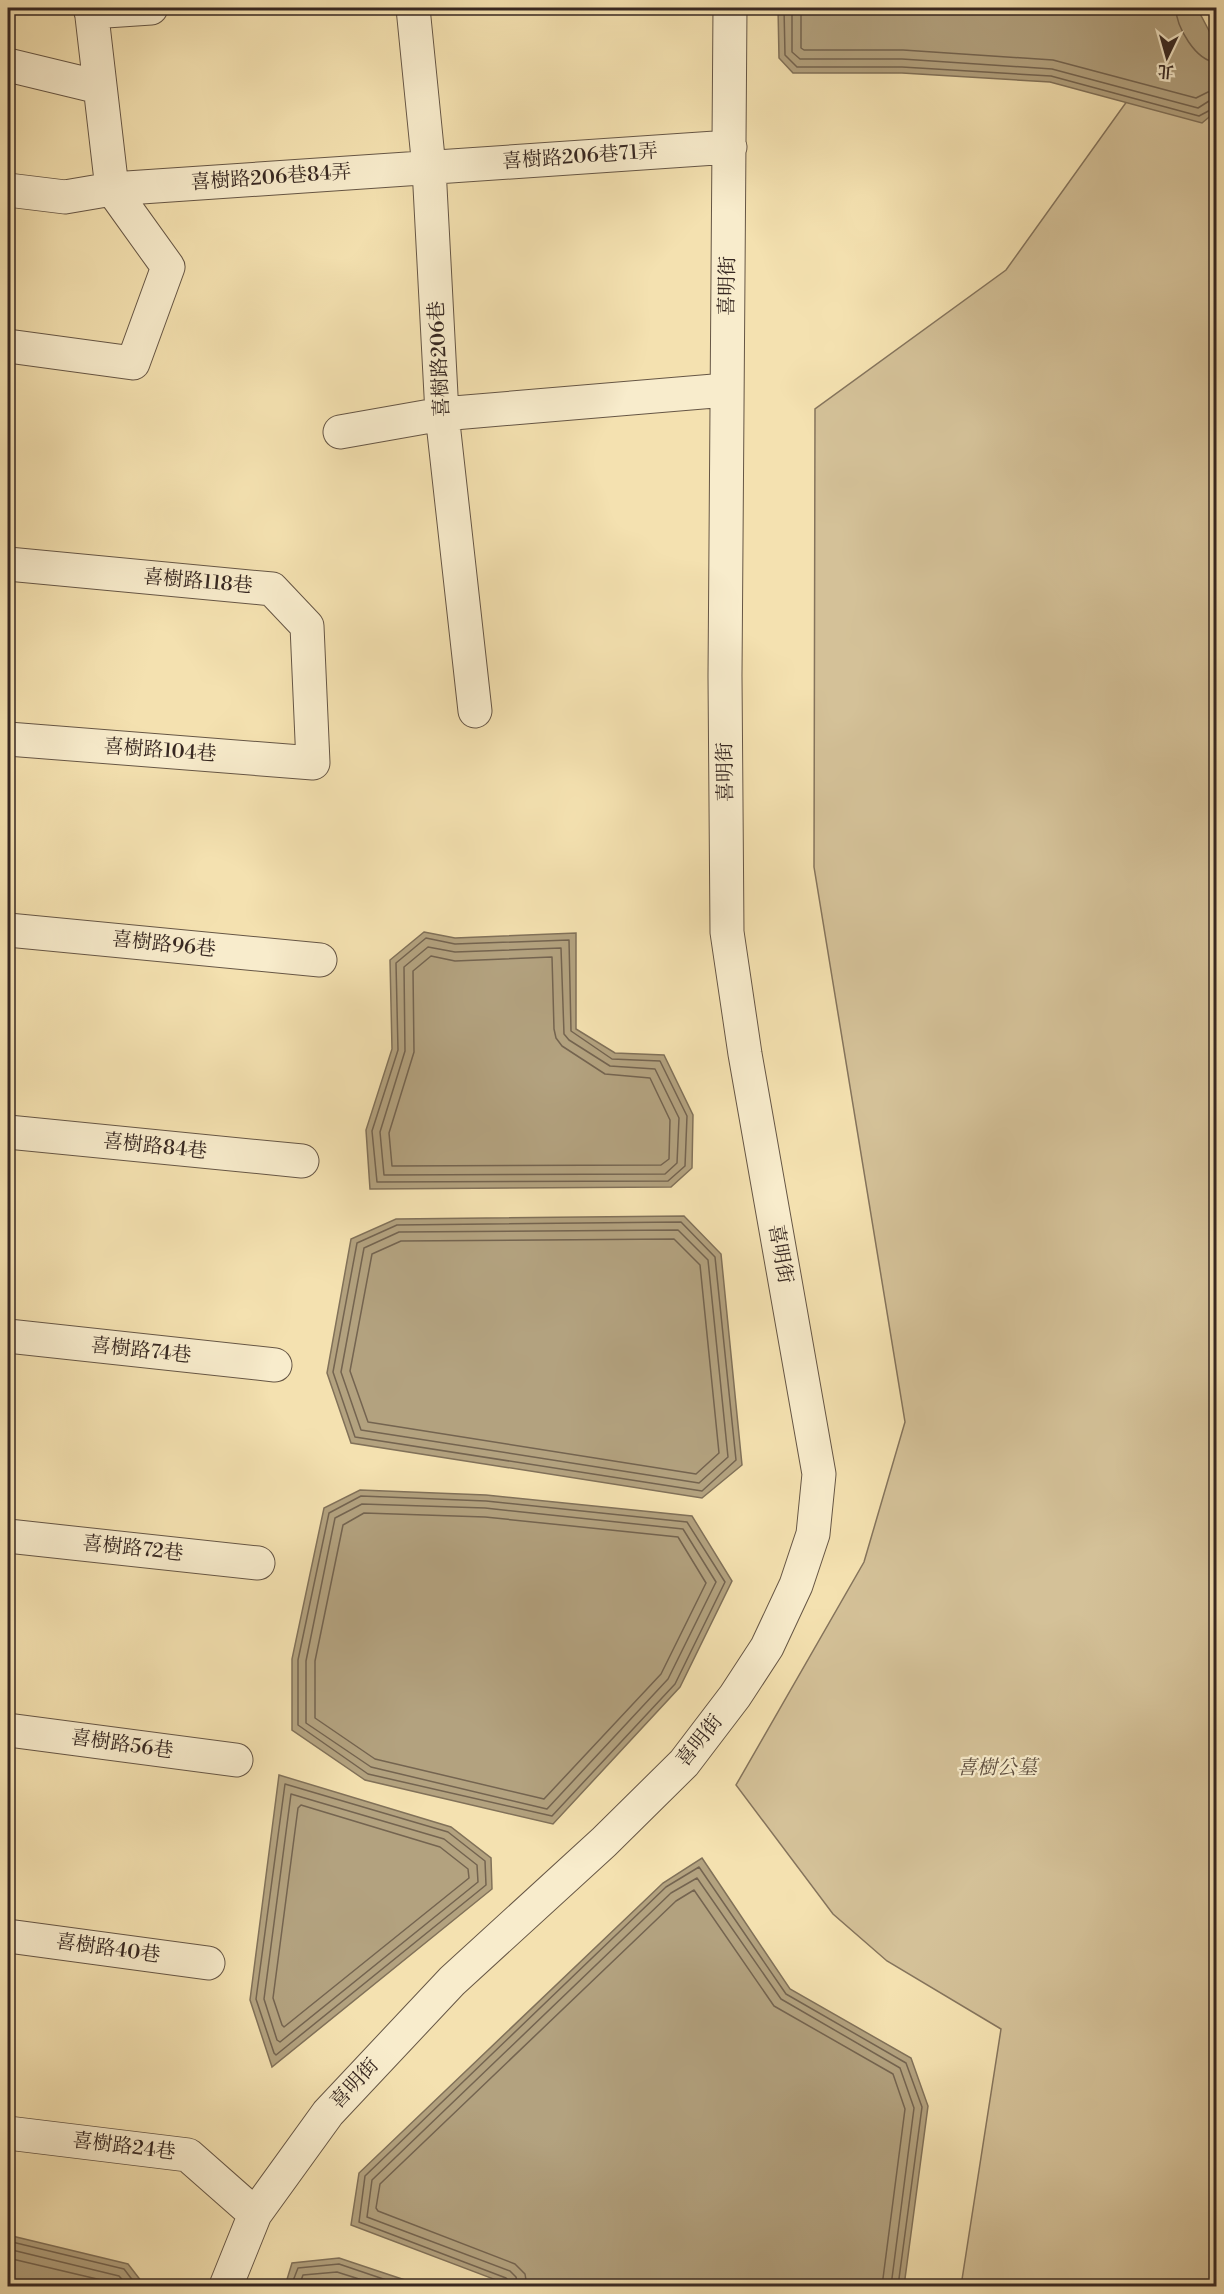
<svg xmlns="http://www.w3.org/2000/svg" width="1224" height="2294" viewBox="0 0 1224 2294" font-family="'Libre Bodoni','Noto Serif TC',serif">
<rect width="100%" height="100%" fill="#f4e1b0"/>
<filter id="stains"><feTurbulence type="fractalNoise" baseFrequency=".00333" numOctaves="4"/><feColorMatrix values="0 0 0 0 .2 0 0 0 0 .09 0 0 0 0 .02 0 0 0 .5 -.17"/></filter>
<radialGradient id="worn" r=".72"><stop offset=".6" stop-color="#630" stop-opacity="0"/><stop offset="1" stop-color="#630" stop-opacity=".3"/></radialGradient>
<path fill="#d4c198" stroke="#85745c" stroke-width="1.5" d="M1145,76H1216V2286H961L1001,2029L887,1961L833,1914L736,1785L864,1562L905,1422L814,867L815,409L1006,270Z"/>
<path fill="#b3a27f" stroke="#817159" stroke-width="1.5" d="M778,8H1197L1216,44L1214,113L1202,123L1050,82L902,73H793L779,58Z
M424,932L455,938L576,933V1029L615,1053L664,1055L693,1115L692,1168L671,1187L370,1189L366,1130L392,1049L390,960Z
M684,1216L721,1254L742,1465L702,1498L351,1443L327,1373L351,1239L396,1219Z
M360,1490L486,1495L692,1516L732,1581L680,1687L553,1824L365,1780L292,1730V1659L324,1508Z
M279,1775L451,1827L491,1858L492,1889L272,2067L250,2000Z
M702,1858L790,1989L911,2058L928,2106L904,2286H512L351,2225L359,2173L663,1883Z
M8,2235L128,2264L145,2286H8Z
M339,2258L423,2286H285L292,2263Z"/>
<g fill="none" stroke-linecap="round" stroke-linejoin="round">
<path stroke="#746450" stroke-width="1.5" d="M784,8L785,55L797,67H902L1051,76L1199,116L1216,107
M792,8V52L800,59H902L1052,69L1198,108L1209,101L1216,100
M801,8V48L804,50H903L1053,60L1196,98L1208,92L1216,91
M1176,8C1176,27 1196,61 1216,62
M426,938L455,944L569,940L571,1031L612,1059L660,1061L687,1116L685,1166L668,1181L377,1182L372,1131L398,1050L396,963Z
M428,947L455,952L561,948L564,1034L569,1040L610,1066L655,1069L679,1118L677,1163L665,1174L384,1175L380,1132L405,1051L404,967Z
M431,956L455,961L552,957L554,1029L556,1038L562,1046L605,1074L650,1078L670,1120L669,1159L661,1165L392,1166L389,1133L414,1052L413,971Z
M681,1222L715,1257L736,1460L702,1491L355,1437L333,1372L357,1243L397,1225Z
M678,1230L708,1260L728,1457L699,1483L361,1430L341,1372L364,1248L399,1232Z
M674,1239L700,1265L719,1453L696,1474L368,1422L350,1371L372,1254L401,1241Z
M361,1496L486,1501L687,1522L725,1582L675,1684L552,1816L368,1774L298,1725V1660L329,1513Z
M362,1504L485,1508L683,1529L716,1582L668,1679L547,1809L371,1767L306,1723V1661L335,1518Z
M364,1513L485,1517L678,1537L706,1583L661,1674L544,1799L375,1759L315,1718V1661L343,1525Z
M285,1784L448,1832L485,1861L486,1885L276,2055L274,2053L256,1999Z
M291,1794L444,1839L477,1865L478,1882L280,2042L277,2040L264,1999Z
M301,1805L440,1847L468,1869L469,1878L284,2027L282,2025L273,1998L298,1808Z
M8,2241L124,2269L137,2286
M8,2249L119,2276L128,2286
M8,2258L114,2283L117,2286
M291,2286L298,2268L339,2264L404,2286
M299,2286L303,2275L337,2272L381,2286
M511,2286L510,2282L506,2278L359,2222L365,2176L666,1887L699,1867L786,1994L906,2063L922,2107L898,2286
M518,2286L516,2277L510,2271L367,2217L372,2180L671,1893L697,1878L781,1999L900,2068L914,2108L891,2286
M527,2286L525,2274L515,2264L378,2211L376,2208L380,2184L676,1901L694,1890L774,2006L893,2074L905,2109L882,2286"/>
<g stroke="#665645" stroke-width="35">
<path id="minor" d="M413,8L429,168L442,414L475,711
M91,12L151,8
M8,65L99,87
M8,190L65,197L112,189L730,147
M8,346L133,363L168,267L112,189L91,8
M340,432L442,414L726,390
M8,564L272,589L307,626L313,763L8,739
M8,930L320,960
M8,1132L302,1161
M8,1336L275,1365
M8,1536L258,1563
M8,1730L236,1760
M8,1936L208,1963
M8,2133L188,2155L255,2214
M226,2286L255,2214L328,2113L452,1981L604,1842L684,1763L735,1696L767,1647L796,1585L813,1534L819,1474L745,1054L727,932L725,676L730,8"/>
</g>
<use href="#minor" stroke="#f8eccc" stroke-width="33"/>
</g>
<g text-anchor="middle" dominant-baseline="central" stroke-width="4.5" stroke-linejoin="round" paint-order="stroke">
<g font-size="20" fill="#362721" stroke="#f8eccc">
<text transform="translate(580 157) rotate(-4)">喜樹路206巷71弄</text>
<text transform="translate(271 178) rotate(-4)">喜樹路206巷84弄</text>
<text transform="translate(728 286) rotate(-89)">喜明街</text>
<text transform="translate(440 359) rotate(-93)">喜樹路206巷</text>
<text transform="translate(198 582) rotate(5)">喜樹路118巷</text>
<text transform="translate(160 751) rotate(4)">喜樹路104巷</text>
<text transform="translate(726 772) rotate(-91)">喜明街</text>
<text transform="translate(164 945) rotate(6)">喜樹路96巷</text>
<text transform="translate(155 1147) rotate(6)">喜樹路84巷</text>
<text transform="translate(780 1254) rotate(80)">喜明街</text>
<text transform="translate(141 1351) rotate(6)">喜樹路74巷</text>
<text transform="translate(133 1549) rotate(6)">喜樹路72巷</text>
<text transform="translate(700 1741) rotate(-51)">喜明街</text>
<text transform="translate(122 1745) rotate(8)">喜樹路56巷</text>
<text transform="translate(108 1949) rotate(8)">喜樹路40巷</text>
<text transform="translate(355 2084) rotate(-47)">喜明街</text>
<text transform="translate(124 2147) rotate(7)">喜樹路24巷</text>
</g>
<g font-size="20" font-style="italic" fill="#5e4e3f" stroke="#f8eccc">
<text x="997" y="1768">喜樹公墓</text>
</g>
</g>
<rect width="1224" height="2294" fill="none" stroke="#f4e1b0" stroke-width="30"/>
<rect x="9" y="9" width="1206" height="2276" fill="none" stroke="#362721" stroke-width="3"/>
<rect x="15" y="15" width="1194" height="2264" fill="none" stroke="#362721" stroke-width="1.5"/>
<g transform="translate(1167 57) rotate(185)" stroke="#f8eccc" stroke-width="4.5" paint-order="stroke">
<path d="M0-4.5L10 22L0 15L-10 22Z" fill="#362721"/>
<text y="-9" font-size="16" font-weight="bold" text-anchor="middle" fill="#362721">北</text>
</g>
<rect width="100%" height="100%" filter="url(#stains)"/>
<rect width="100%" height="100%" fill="url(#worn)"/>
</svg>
